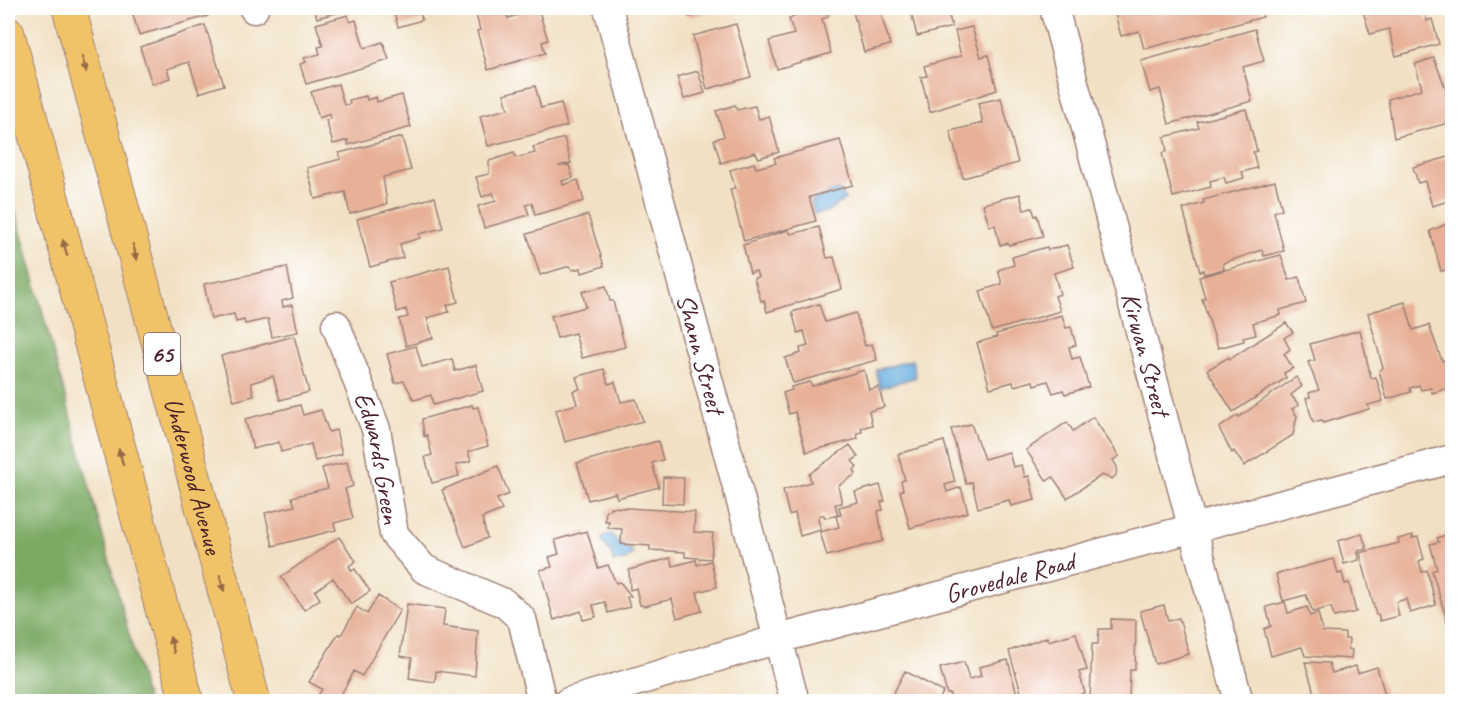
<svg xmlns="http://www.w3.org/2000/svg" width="1460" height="709" viewBox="0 0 1460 709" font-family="Caveat,sans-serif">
<rect width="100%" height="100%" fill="#fff"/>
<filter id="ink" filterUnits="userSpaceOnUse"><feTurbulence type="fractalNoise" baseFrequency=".0167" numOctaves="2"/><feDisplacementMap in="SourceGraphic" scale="12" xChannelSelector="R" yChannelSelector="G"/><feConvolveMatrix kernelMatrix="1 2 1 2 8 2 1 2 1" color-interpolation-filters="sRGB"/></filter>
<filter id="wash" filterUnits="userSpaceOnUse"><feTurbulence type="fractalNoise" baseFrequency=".008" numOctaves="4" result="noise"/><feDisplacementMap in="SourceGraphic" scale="24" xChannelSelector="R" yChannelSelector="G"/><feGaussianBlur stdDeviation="1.35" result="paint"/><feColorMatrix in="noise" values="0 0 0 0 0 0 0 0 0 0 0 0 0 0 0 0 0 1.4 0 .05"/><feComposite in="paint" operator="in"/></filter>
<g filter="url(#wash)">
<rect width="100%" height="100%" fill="#f1e0c3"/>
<path fill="#7aa962" stroke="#626446" stroke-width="1.5" d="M8,183L147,701H8Z"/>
<path fill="#68aedf" stroke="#596685" stroke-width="1.5" d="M838,189L845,199L827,212L814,214L811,201Z
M912,360L916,377L880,388L876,370Z
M611,534L623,547L629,548L633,554L624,561L613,562L612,553L602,542L603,536Z"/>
<g id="blocks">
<path fill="#e7b097" d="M131,8H206L208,16L139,35Z
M314,8H345L346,10L317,18Z
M393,8H419L422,20L398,27Z
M487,8H505L508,18L518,15L516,10L538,8L548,40L542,42L545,53L488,70L477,31L480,30L476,14L485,11Z
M686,8H723L689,17Z
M794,8H826L828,17L822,19L831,53L777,69L769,41L794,34L789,19L796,16Z
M852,8H885L880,10L890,45L864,52Z
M910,8H947L952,27L917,36Z
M1123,8H1261L1263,17L1144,49L1139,31L1121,36L1114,10Z
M1362,8H1424L1427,21L1432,19L1439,44L1396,56L1389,29L1370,34Z
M348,15L350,22L356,20L364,48L383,42L389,60L306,84L300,64L306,62L304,58L320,54L318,47L323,46L316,24Z
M736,24L751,77L707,89L693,36Z
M205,25L224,85L199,93L189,62L167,69L170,78L152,84L140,47Z
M972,27L981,57L988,55L997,90L930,112L921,77L927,76L924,66L961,56L955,31Z
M1255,29L1264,61L1243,67L1252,101L1169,124L1160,89L1150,92L1141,61Z
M1434,58L1450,100L1452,99V122L1394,138L1388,99L1422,89L1415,64Z
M698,71L705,93L684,99L677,77Z
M338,84L344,105L350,104L349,100L366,96L367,100L376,97L377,102L402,95L411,127L348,145V140L333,144L326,120L331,119L330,114L319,118L311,92Z
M535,86L541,108L561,103L567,126L488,146L480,116L508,109L504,94Z
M1001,98L1018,163L963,178L950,131L983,123L978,103Z
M735,105L737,110L755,106L759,119L769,116L779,152L759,158L755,152L721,163L714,140L724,136L716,111Z
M1246,109L1257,151L1253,152L1257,168L1242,172L1244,178L1226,183L1224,177L1210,181L1211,187L1173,197L1162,153L1167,151L1164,137L1199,128L1197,122Z
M402,137L411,170L383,177L387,204L350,214L345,192L315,199L307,168L341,159L339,153Z
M564,138L571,163L558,166L569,165L573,178L562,181L563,185L578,180L584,201L535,215L532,203L526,205L529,215L484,228L478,206L496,201L493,193L482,197L476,177L489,174V161L514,153L516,158L535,153L533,147Z
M840,140L853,185L809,197L816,221L744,241L730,189L735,188L730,170L754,163L756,168L776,163L774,158Z
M1452,156V200L1432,206L1425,181L1418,183L1413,167Z
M1275,181L1282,209L1274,212L1284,251L1264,256L1262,250L1223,263L1224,269L1204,274L1203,270L1200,272L1183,209L1204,203L1203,200Z
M1020,194L1024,210L1032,208L1035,216L1037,215L1043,236L1009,245L1008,243L1000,245L995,225L989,226L983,204Z
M435,197L443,228L419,234L420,238L400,244L403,258L370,267L357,219Z
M588,215L604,266L582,273L581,268L572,270L570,266L540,275L527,234Z
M1452,222V272L1450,273L1449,269L1441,271L1430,231Z
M819,227L827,258L834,257L842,289L767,312L764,300L761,301L754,278L758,277L756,271L750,273L743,245L788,230L791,234Z
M1067,245L1074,267L1054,273L1060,294L1055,296L1060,311L992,331L980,291L1002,284L998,270L1014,265L1012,257L1047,247L1048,250Z
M1281,255L1289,280L1299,277L1306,303L1280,310L1281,315L1253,323L1256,335L1243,338L1244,341L1218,348L1202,299L1205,298L1199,277Z
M449,266L458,302L447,305L449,312L427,318L433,338L406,346L399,319L408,317L406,309L397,312L389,282Z
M287,267L293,298L282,301L283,307L292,305L298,332L272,337L268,319L245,324L244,320L236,322L234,314L211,319L204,284Z
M606,286L610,301H613L625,347L582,358L575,333L557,338L551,316L586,307L582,292Z
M1405,302L1413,330L1429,325L1442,361L1449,358L1452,387L1432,393L1431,388L1421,390L1419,385L1410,388L1411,392L1387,399L1379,371L1383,368L1368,313Z
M819,304L825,322L856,313L865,346L872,344L877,360L793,383L785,358L801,353L800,348L808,346L804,331L798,333L792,312Z
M1062,315L1066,328L1071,327L1076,345L1069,347L1072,359L1080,357L1089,387L1065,394L1063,390L1053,393L1048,381L1034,385L1033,381L1014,386L1013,382L990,388L977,343L997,337L996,334Z
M1286,323L1293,332L1284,338L1290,349L1284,354L1293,368L1284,373L1286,378L1233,412L1207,370L1229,357L1230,359Z
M1360,330L1371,378L1376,377L1383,401L1368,405L1369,409L1323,423L1322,420L1313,422L1306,398L1310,397L1309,393L1319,390L1308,362L1315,360L1310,344Z
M294,336L309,392L280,400L273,376L251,383L254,396L234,401L221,356Z
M416,346L422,367L452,359L455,371L476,365L483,391L433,405L431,395L414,400L404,381L395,383L387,354Z
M604,369L608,384L615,382L621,402L636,399L643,421L565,442L556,410L577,404L573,391L580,389L576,377Z
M864,370L869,390L879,387L884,407L869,411L872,425L861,428L862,432L857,433L858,439L806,452L795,412L789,414L783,393L792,390L791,387L810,382L812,386Z
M1296,377L1302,386L1291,395L1299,405L1292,409L1297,416L1293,435L1244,466L1234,451L1232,453L1219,428L1238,415L1239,417Z
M300,405L303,415L321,410L329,432L336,430L342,454L315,461L311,444L281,452L279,442L253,449L245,419Z
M472,405L473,408L478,407L488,446L468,452L471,461L456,465L459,476L432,483L425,457L432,455L427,435L424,436L422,419Z
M1093,417L1119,456L1113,460L1117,467L1116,475L1112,479L1102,475L1067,498L1053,477L1047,481L1026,450L1067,422L1073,431Z
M971,424L984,459L1009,452L1013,467L1022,465L1025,477L1029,476L1035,500L1011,506L1009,500L978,508L972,482L966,484L951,429Z
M658,441L663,460L652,463L659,487L617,498L615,493L588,500L577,463Z
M944,441L955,482L945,485L947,492L961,487L968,512L910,528L900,491L903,490L901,481L905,480L898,454Z
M850,445L858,457L852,461L857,467L854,470L856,474L838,486L842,503L835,504L838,515L825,518L824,515H820L818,519L821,530L800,536L795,513L789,515L783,490L811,482L809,474Z
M347,462L353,486L345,489L353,518L334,523L336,530L273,546L265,513L295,506L292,497L328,488L322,468Z
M498,466L509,494L497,499L502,510L482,518L487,538L465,547L442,490Z
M663,477L684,478L683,504L662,503Z
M880,485L885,501L881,502L883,510L878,511L883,541L827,556L820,532L839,527L836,516L841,515L839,507L858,502L855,492Z
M610,507L695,512L694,532L713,533L711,559L685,557V552L650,550V546L621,544L622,529L608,528L609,521H605L606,510H610Z
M587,531L598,568L608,565L616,583L620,582L631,596L627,597L630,607L608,613L605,602L593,605L596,617L583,620L581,611L554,620L540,570L552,567L549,557L559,554L555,540Z
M1452,533V623L1448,624L1432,571L1437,569L1430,544L1439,542L1437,538Z
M1362,534L1367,549L1358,551L1359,560L1344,564L1338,541Z
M1413,535L1412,538L1418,537L1424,559L1419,561L1422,572L1427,570L1436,605L1410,613L1406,599L1396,602L1399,616L1380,621L1378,614L1376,615L1360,553L1399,543L1398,539Z
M339,537L356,561L349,566L352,571L355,569L370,591L351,604L333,578L315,591L320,599L304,610L281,577Z
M670,558L673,566L696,560L697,565L711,561L717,587L697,592L702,611L677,618L672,599L645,606L640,605L636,588L630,590L629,570Z
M1334,559L1338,574L1342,573L1345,584L1349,583L1356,612L1334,617L1331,607L1313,612L1306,595L1283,601L1276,574Z
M378,596L400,610L362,676L354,671L337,702H328L317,697L322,689L309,682L338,634L341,635L357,607L367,614Z
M1285,602L1288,613L1307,607L1310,616L1318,613L1323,632L1345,633V639H1349L1348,649L1352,650L1351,659L1305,656L1302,647L1271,656L1264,629L1271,626L1266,607Z
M407,604L445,609L443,626L478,631L475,676L436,671L435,682L409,678L412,658L400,656Z
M1164,605L1168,621L1179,618L1189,654L1155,664L1140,611Z
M1111,619L1136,620L1135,670H1130L1129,702H1090L1092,644H1098L1099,629H1111Z
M1076,633L1087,670L1079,672L1085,693L1070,698L1071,702H1024L1009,651L1047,637L1048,641Z
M1008,660L1019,702H952L950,694H947L940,668L964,662L969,679L981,676L979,667Z
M1305,662L1329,663L1332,673L1356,666L1358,673L1377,667L1387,702H1312L1310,697L1315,696Z
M905,671L943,692L938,702H889Z
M874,694L888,702H870Z"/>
</g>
</g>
<g filter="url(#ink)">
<use href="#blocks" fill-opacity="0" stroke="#9e8077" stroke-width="1.5"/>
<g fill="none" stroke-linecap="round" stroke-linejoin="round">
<g stroke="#9e8077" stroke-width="31">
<g id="minor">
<path d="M254,8V9"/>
<path id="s1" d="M608,8L795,702"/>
<path id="s2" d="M1054,8L1239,702"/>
<path id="s3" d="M336,325L376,429L394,534L424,569L504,603L522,619L542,702"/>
<path id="s4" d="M568,702L778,639L1452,459"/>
</g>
</g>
<g stroke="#9e8077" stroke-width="35">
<g id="primary">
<path id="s5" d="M69,8L254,702"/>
<path d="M8,34L187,702"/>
</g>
</g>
<use href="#minor" stroke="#fff" stroke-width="28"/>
<use href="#primary" stroke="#f1c369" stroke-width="33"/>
</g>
<defs><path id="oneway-solid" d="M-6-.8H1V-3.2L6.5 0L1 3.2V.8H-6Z" transform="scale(1.5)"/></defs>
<g fill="#956947">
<use href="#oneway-solid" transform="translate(84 64) rotate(75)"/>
<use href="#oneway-solid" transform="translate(65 248) rotate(-105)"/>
<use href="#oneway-solid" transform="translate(135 252) rotate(75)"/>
<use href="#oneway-solid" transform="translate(121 457) rotate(-105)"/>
<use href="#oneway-solid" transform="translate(222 583) rotate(75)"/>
<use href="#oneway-solid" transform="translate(172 645) rotate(-105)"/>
</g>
</g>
<g text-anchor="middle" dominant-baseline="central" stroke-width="5" stroke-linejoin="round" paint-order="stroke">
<rect fill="#fff" stroke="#80626b" stroke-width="1.5" x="144" y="333" width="36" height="42" rx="4.5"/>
<g font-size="24" font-weight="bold" fill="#4a1f2b">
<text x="162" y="354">65</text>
</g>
<g font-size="26" fill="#4a1f2b" stroke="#fff">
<text stroke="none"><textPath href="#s1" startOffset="358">Shann Street</textPath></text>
<text stroke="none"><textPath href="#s2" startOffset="358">Kirwan Street</textPath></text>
<text stroke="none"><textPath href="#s3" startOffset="140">Edwards Green</textPath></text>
<text stroke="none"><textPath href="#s5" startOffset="484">Underwood Avenue</textPath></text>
<text stroke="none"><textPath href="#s4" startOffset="459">Grovedale Road</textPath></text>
</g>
</g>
<rect width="1460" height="709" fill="none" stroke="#fff" stroke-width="30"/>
</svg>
